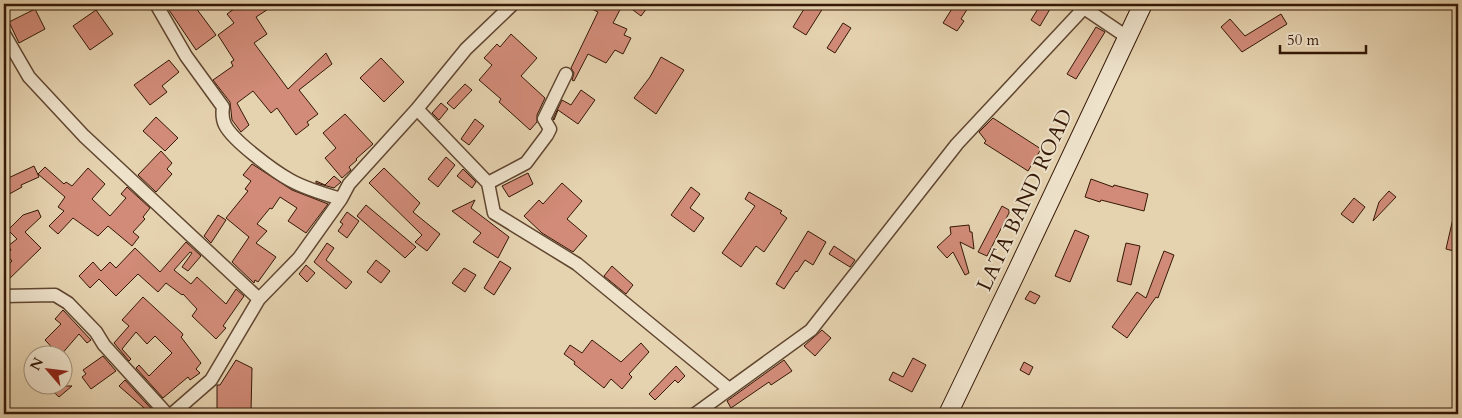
<svg xmlns="http://www.w3.org/2000/svg" width="1462" height="418" viewBox="0 0 1462 418" font-family="Cardo,serif">
<rect width="100%" height="100%" fill="#e5d2af"/>
<filter id="stains"><feTurbulence type="fractalNoise" baseFrequency=".004" numOctaves="4"/><feColorMatrix values="0 0 0 0 .2 0 0 0 0 .09 0 0 0 0 .02 0 0 0 .5 -.17"/></filter>
<radialGradient id="worn" r=".72"><stop offset=".6" stop-color="#630" stop-opacity="0"/><stop offset="1" stop-color="#630" stop-opacity=".3"/></radialGradient>
<path fill="#d18b78" stroke="#351806" d="M165,4H193L216,35L196,50Z
M241,4L243,7L248,4H276L256,17L267,34L254,43L288,89L326,53L332,64L299,90L318,114L307,122L309,125L296,135L277,108L271,113L253,91L237,103L249,125L241,132L232,120L230,102L213,80L233,66L231,62L234,60L218,35L234,23L227,14Z
M582,4H623L613,23L627,29L624,35L631,38L623,54L615,50L606,63L588,54L574,81L572,80L574,73L571,68L598,12Z
M625,4H650L641,16Z
M807,4H815L823,8L806,35L793,27Z
M955,4H961L968,8L961,19L964,21L957,31L943,23Z
M1041,4H1053L1040,26L1031,20Z
M35,9L45,29L19,43L9,22Z
M96,10L113,34L90,50L73,26Z
M1281,14L1287,24L1242,52L1221,27L1230,19L1245,36Z
M843,23L851,28L835,53L827,48Z
M1096,27L1105,32L1076,79L1067,74Z
M511,34L537,58L521,76L545,98L537,115V122L530,130L499,102L501,99L479,80L492,65L484,58L497,44L500,47Z
M661,57L684,70L656,114L634,98L650,77Z
M381,58L404,82L384,102L360,78Z
M169,60L179,72L162,86L167,92L150,105L134,85Z
M465,84L472,90L454,109L447,103Z
M581,90L595,100L578,124L558,110L554,120L553,119L562,100L571,105Z
M441,103L448,109L439,120L432,113Z
M345,114L373,144L356,159L357,160L349,167L351,170L342,178L325,158L336,148L323,133Z
M156,117L178,138L165,151L143,131Z
M993,118L1041,149L1028,171L984,143L986,141L979,132Z
M475,119L484,126L469,145L461,139Z
M161,151L172,163L167,169L172,174L156,192L138,175Z
M446,157L455,165L438,187L428,179Z
M252,164L292,190L328,204L306,233L288,221L297,208L280,197L272,209L270,208L257,224L267,231L256,243L276,257L258,282L255,280L254,283L232,262L249,237L226,218L248,191L245,189L251,181L243,175Z
M34,166L39,177L21,185L22,187L4,197V180Z
M45,167L64,184L66,182L72,186L88,168L105,184L92,199L110,216L126,198L121,194L127,187L150,208L143,217L145,219L133,232L139,237L132,246L108,226L98,236L73,218L58,234L49,226L64,211L58,207L65,197L38,174Z
M384,168L420,203L413,212L440,234L427,251L415,242L422,235L369,183Z
M463,169L476,182L472,188L457,176Z
M528,173L533,184L509,197L502,186Z
M334,176L341,182L334,188L316,183V181L325,185Z
M1091,179L1113,187L1114,185L1148,194L1144,211L1101,200L1100,202L1085,197Z
M562,183L582,201L567,219L587,236L573,252L542,233L524,216L539,200L543,204Z
M691,187L700,194L690,208L704,218L694,232L671,215Z
M1389,191L1396,197L1373,221L1379,202Z
M749,192L782,211L780,213L787,218L764,252L756,246L741,267L722,253L755,206L745,199Z
M1354,198L1365,207L1353,223L1341,214Z
M475,200L471,208L509,237L498,258L473,242L481,233L452,211Z
M366,205L416,247L405,258L357,216Z
M1002,206L1009,210V213L987,256L978,252Z
M38,210L41,217L25,232L41,248L4,284V269L12,261L6,254L11,250L8,246L17,239L8,230L23,215Z
M347,212L359,221L347,238L338,231L343,224L340,222Z
M1454,214L1458,215V252L1446,249Z
M218,215L226,220L211,243L204,236Z
M969,225L970,232H972L974,249L960,242L969,273L965,275L953,252L947,258L937,247L951,234L950,227Z
M1075,230L1089,236L1070,282L1055,276Z
M808,231L826,242L813,265L805,260L797,272L796,271L784,289L776,284Z
M186,242L201,256L188,271L182,267L192,253L190,252L174,270L191,284L197,277L226,304L236,289L244,296L223,326L226,328L216,339L192,316L197,309L183,294L182,295L166,283L158,292L138,274L116,296L99,279L90,288L79,276L93,262L101,271L110,262L116,268L135,248L160,272Z
M327,243L334,248L326,260L352,282L346,289L314,262Z
M1126,243L1140,246L1131,285L1117,281Z
M834,246L855,260L850,267L829,254Z
M1164,251L1174,255L1158,298L1156,297L1127,338L1112,327L1137,292L1146,298Z
M376,260L390,271L381,283L367,272Z
M500,261L511,268L494,295L484,288Z
M306,265L315,273L307,282L299,274Z
M612,266L633,285L626,294L604,276Z
M464,268L476,275L465,292L452,283Z
M1030,291L1040,296L1035,304L1025,299Z
M143,297L182,333L183,335L181,337L201,363L196,369L200,373L190,380L188,377L163,398L136,368L139,365L149,376L172,353L155,336L147,344L136,332L122,349L131,359L129,361L114,343L129,326L122,320Z
M63,310L91,340L87,343L79,334L60,356L45,340L61,324L55,319Z
M822,330L831,338L815,356L804,346Z
M592,340L621,362L641,343L649,352L629,374L632,377L622,389L611,379L604,388L574,364L575,362L564,354L570,345L582,353Z
M103,356L116,371L91,389L82,377L86,374L83,370Z
M913,358L926,365L912,392L889,380L893,372L903,377Z
M236,360L252,368L251,412L217,411V385H220Z
M784,360L792,371L771,385L769,382L731,408L727,401Z
M1024,362L1033,367L1029,375L1020,370Z
M676,366L685,376L678,383L675,380L655,400L649,394Z
M125,380L156,414H151L119,386Z
M47,386H72L59,397Z"/>
<g fill="none" stroke-linecap="round" stroke-linejoin="round">
<g stroke="#614630" stroke-width="15">
<path id="minor" d="M156,4L186,56L223,107C222,114 222,119 225,125C233,141 274,171 290,180C306,189 324,194 341,199
M4,34L29,77L84,136L259,299
M417,109L488,183L494,213L577,264L729,389
M488,183L526,163L547,135L550,129L544,119L566,74
M4,296L55,295L68,303L96,332L104,345L167,414
M172,414L211,380L259,299L299,258L341,199L349,184L417,109L466,49L513,4
M695,414L811,330L957,144L1084,8L1127,37"/>
</g>
<g stroke="#351806" stroke-width="20">
<path id="secondary" d="M948,414L1015,275L1143,4"/>
</g>
<use href="#minor" stroke="#eee2cb" stroke-width="12"/>
<use href="#secondary" stroke="#eee2cb" stroke-width="18"/>
</g>
<g text-anchor="middle" dominant-baseline="central" stroke-width="4" stroke-linejoin="round" paint-order="stroke">
<g font-size="21" fill="#351806" stroke="#eee2cb">
<text transform="translate(1025 200) rotate(-65)">LATA BAND ROAD</text>
</g>
</g>
<rect width="1462" height="418" fill="none" stroke="#e5d2af" stroke-width="20"/>
<rect x="5" y="5" width="1452" height="408" fill="none" stroke="#351806" stroke-width="2.5"/>
<rect x="10" y="10" width="1442" height="398" fill="none" stroke="#351806"/>
<g transform="translate(48 370) rotate(298)"><circle r="24" fill="#eee2cb" stroke="#a4917c"/>
<path d="M0-4L9 19L0 12L-9 19Z" fill="#8f2418"/>
<text y="-8" font-size="14" font-weight="bold" text-anchor="middle" fill="#351806">N</text>
</g>
<path d="M1280 45v8h86v-8" fill="none" stroke="#351806" stroke-width="2.5"/>
<text x="1287" y="45" font-size="15" fill="#351806" stroke="#eee2cb" stroke-width="4" paint-order="stroke">50 m</text>
<rect width="100%" height="100%" filter="url(#stains)"/>
<rect width="100%" height="100%" fill="url(#worn)"/>
</svg>
